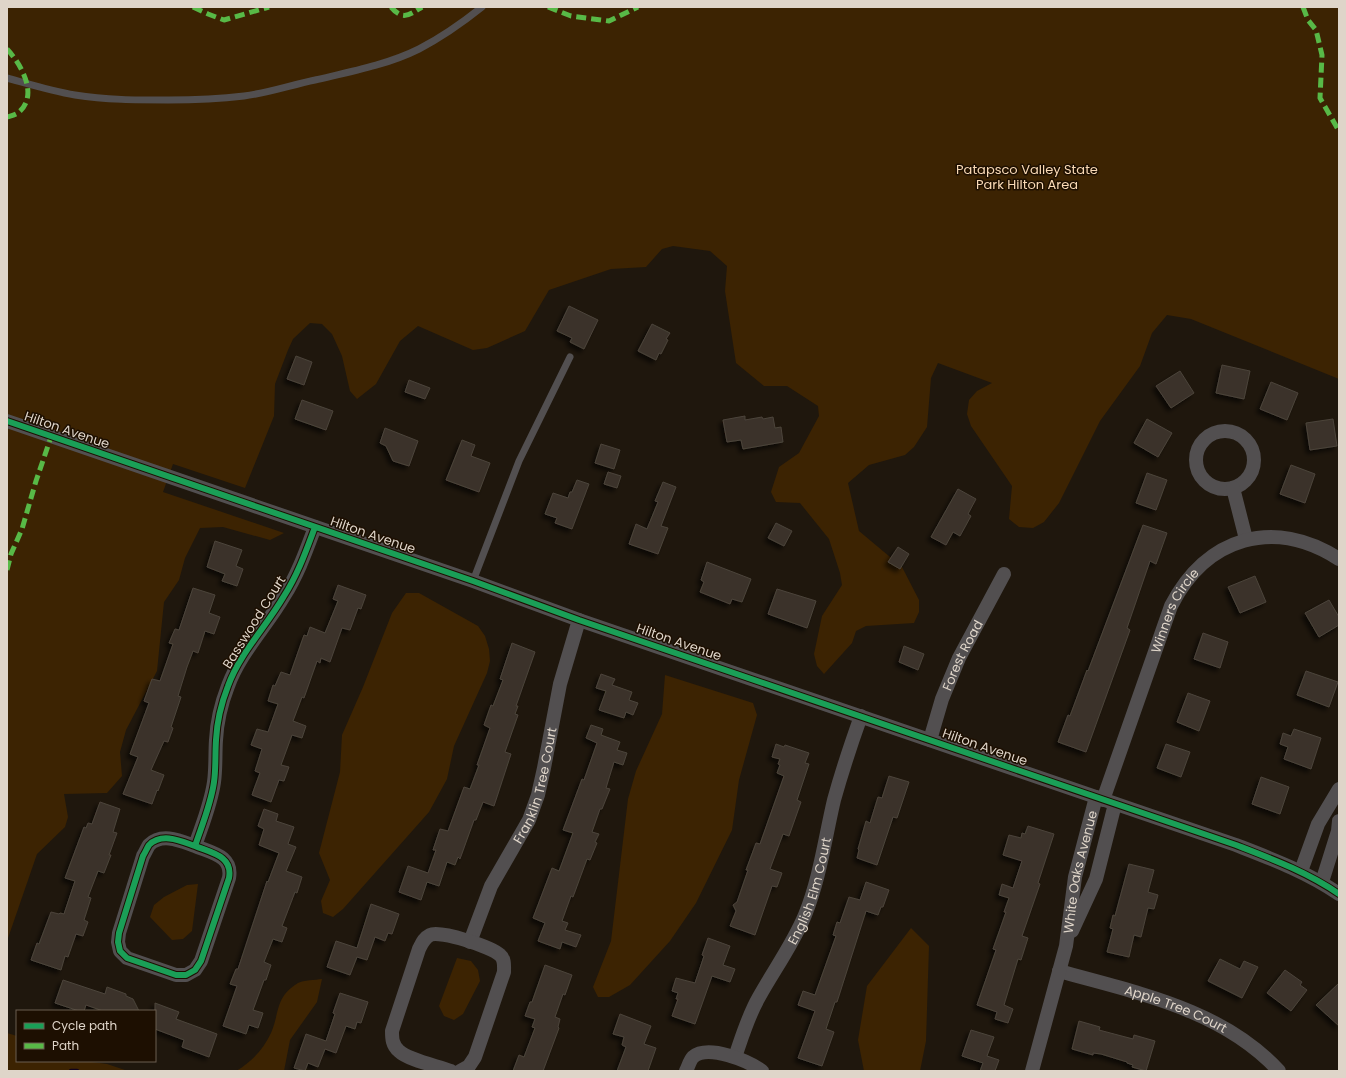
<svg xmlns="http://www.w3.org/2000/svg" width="1346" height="1078" viewBox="0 0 1346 1078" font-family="Poppins,sans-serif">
<defs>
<filter id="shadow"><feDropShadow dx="-3.5" dy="3.5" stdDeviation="2" flood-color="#0009"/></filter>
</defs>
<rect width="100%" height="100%" fill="#1f170d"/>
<path fill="#3c2302" d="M7,7H1339V379L1191,319L1167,315L1152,333L1140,366L1100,421L1059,503L1044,522L1033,528L1019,527L1009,519L1012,486L971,426L967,414L969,400L977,391L992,383L938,363L931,378L927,427L914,447L905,455L869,465L848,483L859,531L902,567L919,600V612L914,623L866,626L856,631L852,643L824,674L817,666L814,654L822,616L842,585L840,573L829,539L800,503L776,502L771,492L779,467L799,453L819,416L818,406L787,386H764L736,363L725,291L727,266L710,251L673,246L662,249L646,267L611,269L549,290L525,331L487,348L473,350L418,326L400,341L376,384L357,399L350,391L342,356L332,334L322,324L310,323L293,339L288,350L275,384L274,416L245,488L173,464L163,492L284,533L270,540L223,527L200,528L185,558L179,580L164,602L157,671L126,730L120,752L122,776L107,793L64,794L68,817L65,827L37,854L7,941Z
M406,593H419L478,626L485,636L489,649L490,661L487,673L454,746L447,779L429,812L343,909L333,917L323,913L321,901L330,880L319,853L340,772L342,735L363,687L392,613Z
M665,675L753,703L757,715L739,780L732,830L696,903L670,941L630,985L609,997H598L593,987L611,941L628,799L636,771L662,714Z
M198,884L192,931L183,939L172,940L150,917L154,905L164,897L187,885Z
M911,928L929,946L926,1041L920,1071H864L858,1040L867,986Z
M457,958L471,961L478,970L480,981L463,1014L454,1020L444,1016L439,1006Z
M322,979L317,1002L290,1040L284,1071H236C251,1062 263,1050 271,1033C280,1012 275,997 298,983C304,980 315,980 322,979Z
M7,1033L17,1036V1061H84L107,1064L128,1071H7Z"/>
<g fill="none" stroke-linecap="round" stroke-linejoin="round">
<path stroke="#10021c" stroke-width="4.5" d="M71,1071H77"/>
</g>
<path fill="#3a332a" stroke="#4c443b" filter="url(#shadow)" d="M569,306L598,320L584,349L570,342L572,338L557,331Z
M652,324L670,333L666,339L668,340L661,354L659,353L656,360L638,351Z
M296,356L312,362L304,385L287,379Z
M1222,365L1250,371L1244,399L1216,393Z
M1180,371L1194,393L1171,408L1156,386Z
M409,380L430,388L425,399L405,392Z
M1271,382L1298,393L1287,420L1260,409Z
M302,400L333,411L326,430L295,419Z
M745,416V420L762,417L763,419L773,417L775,428L781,427L783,442L743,449L741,440L727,442L723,420Z
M1147,419L1172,433L1158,457L1134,443Z
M1333,419L1337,446L1310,450L1306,423Z
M385,428L418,441L409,466L393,461L386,446L380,443Z
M462,440L475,445L471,456L490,463L479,492L446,480Z
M601,444L620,450L614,469L595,463Z
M1291,465L1315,474L1305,503L1280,494Z
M608,472L621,476L617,488L604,484Z
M1147,473L1167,480L1156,510L1136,503Z
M577,480L589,484L572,529L555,523L557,518L545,514L553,493L568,498L570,492H572Z
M663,482L676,487L661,526L668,528L658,554L629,544L636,524L647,529L658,502L655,501Z
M958,489L976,499L968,514L971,516L960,536L953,532L946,545L931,537Z
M776,523L792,531L784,546L768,538Z
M1143,525L1167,533L1156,564L1150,561L1127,628L1130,630L1086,752L1058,742L1068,715L1070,716L1087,670L1088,671Z
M215,541L242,550L236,566L243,569L237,586L222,581L225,574L207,567Z
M898,547L909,554L900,569L888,562Z
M707,562L751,579L742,602L732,599L730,604L700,592L704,582L701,580Z
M1255,576L1266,602L1240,613L1228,587Z
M338,585L366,595L361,609L358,608L350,630L342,628L330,662L321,658L320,663L317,661L304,698L302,697L293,721L306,726L302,738L292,735L281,765L289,767L284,781L279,780L271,802L252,795L254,789L260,773L255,771L262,749L251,745L257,729L268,732L278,704L268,701L273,685L275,686L281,672L290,675L304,635L307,636L310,627L325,633L338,601L333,599Z
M193,588L215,595L209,613L220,617L214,634L205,631L198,653L193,651L187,667L178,696L181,697L171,727L173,728L168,742L164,741L151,770L164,775L158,791L157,790L152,804L123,794L138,757L130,754L149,703L144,701L152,679L160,681L173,644L169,643L175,629L179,630Z
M777,589L816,601L807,628L768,614Z
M1329,600L1339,617V625L1319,637L1305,613Z
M1203,633L1228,642L1220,668L1194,659Z
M512,643L535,652L516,706H518L515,714L518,715L505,752L511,754L494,806L483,802L476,820H474L460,859L458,857L455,865L447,862L439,886L427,882L421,900L399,892L408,866L428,873L436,850H433L440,829L448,831L464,787L470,789L479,765H477L490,728L484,725L491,705L493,706L503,680L500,679Z
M904,646L924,654L918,670L899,662Z
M1306,671L1338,682L1329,707L1297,695Z
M601,674L615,679L612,685L632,692L629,700L638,703L633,715L626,712L624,718L599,710L606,691L596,688Z
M1188,693L1210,701L1199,731L1177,722Z
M591,725L603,729L601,735L620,742L617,750L627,753L623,765L614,762L606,788L610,789L602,809H600L592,832L599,834L595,842L597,843L590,860L587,859L573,897L571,896L562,921L568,923L565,930L581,935L576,947L562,942L560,949L538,941L545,923L533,918L552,868L559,871L573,833L563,830L582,779L584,780L597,743L586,738Z
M1294,729L1321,738L1311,769L1284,759L1288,747L1280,744L1283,733L1291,736Z
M776,744L784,747L785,745L809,753L805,763L809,764L797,800L801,802L789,836L783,834L770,869L782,873L777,887L772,886L755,935L730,926L736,911L733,905L737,902L748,870H746L756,843L760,844L784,776L777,773L780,765L778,764L780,759L772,757Z
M1166,744L1190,752L1181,777L1157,768Z
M889,776L909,782L897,818L893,817L877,865L857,858L859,850L858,849L866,821L870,823L878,797L882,798Z
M1261,777L1289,787L1280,814L1252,804Z
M100,802L120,809L113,832L117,833L109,855H111L104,873L98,871L88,897L91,898L84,920L88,922L83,936L76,934L68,957L65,956L61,970L31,960L37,943L39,944L51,912L59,914L60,913L64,914L75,881L65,878L84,827L86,828L88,823L92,824Z
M264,809L278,814L276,821L294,827L288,844L296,847L286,871L302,877L297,893L295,892L282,926L287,928L282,942L273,939L264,962L271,965L266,980H264L253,1010L263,1013L258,1028L249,1025L246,1034L223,1026L237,986L230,984L236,969H238L267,881L268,882L279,853L259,845L264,829L258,826Z
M1028,826L1054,834L1038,883L1040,884L1022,936L1028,938L1021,960L1018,959L1004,1005L1013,1009L1008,1023L995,1019L997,1012L977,1005L996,950L993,949L1006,912H1004L1009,898L999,895L1002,884L1013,888L1022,861L1003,855L1009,835L1021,838L1022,833L1025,834Z
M1129,864L1154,870L1148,892L1158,895L1154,909L1148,908L1141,937L1134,935L1129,957L1107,952L1113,929L1110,928L1113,915L1115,916Z
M866,882L889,890L883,907H881L878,915L866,911L837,1002H835L826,1029L834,1032L822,1066L798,1058L815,1011L798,1005L803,991L815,995L836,936L833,935L837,922L840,923L849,897L860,900Z
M371,904L399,914L392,934L388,933L385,941L375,937L367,960L357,957L350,975L327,967L336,941L357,948Z
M708,938L730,946L723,965L735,969L730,982L712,976L695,1024L672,1016L678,999H676L678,993L672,991L676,978L695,983L704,956L702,955Z
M1220,959L1240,969L1244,961L1258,967L1242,998L1208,981Z
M545,965L572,975L565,995L563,994L555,1017L560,1019L558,1027L559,1028L543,1071H513L519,1055L524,1057L535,1028L532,1027L535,1019L525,1016L530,1002H532Z
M1285,970L1302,982L1300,985L1307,990L1291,1011L1267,993Z
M63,980L105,994L107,987L126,994V996L133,999L139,1011H103L86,1005L84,1011H79L55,1003Z
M1339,983V1026L1316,1005Z
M340,993L368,1002L361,1023L357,1022L355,1029L346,1026L336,1053L325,1049L318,1067L308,1063L305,1071L294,1068L306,1034L326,1041L335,1014L333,1013Z
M155,1003L179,1012L176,1019L217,1034L209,1057L182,1047L184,1040L155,1029Z
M620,1014L651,1026L644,1044L656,1048L648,1071H617L626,1047L622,1045L624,1037L613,1034Z
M1079,1021L1100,1027L1099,1030L1133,1039L1134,1035L1155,1041L1146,1071L1132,1067L1133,1065L1127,1063V1062L1101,1054L1093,1053V1055L1072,1049Z
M971,1030L994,1037L987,1056L999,1060L995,1071H980L983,1063L962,1056Z"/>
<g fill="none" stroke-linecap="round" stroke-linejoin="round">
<path stroke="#524f50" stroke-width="7" d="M7,78C29,84 52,91 75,95C106,100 137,100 168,100C193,100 219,99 244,96C268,93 291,85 315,80C349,72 387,65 419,49C442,37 462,23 482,7
M473,581L519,461L570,357"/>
<g stroke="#524f50" stroke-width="14">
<path d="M7,421L473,581L579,620L1236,845C1272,859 1307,872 1339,894"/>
<circle cx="1225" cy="460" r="29"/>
<path d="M1233,488L1246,539"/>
<path id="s1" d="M930,740L942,699L959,658L1004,574"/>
<path id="s2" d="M1103,800L1171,606C1206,537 1274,517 1339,559"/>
<path d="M195,846C181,841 162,832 149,845C147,848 145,853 143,856L119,933L118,942L120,951L127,958L176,975H186L195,970L201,961L229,878C233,856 212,853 195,846C202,825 211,804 214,782C216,768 215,754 216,740C217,721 221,704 228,686C240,653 266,627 284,596C298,574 306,551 315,527"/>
<path d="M1301,871L1318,824L1339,789"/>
<path d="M1322,882L1338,831L1339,821"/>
<path d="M1072,931L1096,879L1115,804"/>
<path id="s3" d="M470,942L491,886L529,820L538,795L544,768L560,684L579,620"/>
<path id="s4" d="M1059,971C1137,993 1222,1009 1279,1071"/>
<path id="s5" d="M735,1057C742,1037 748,1016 759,997C774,970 793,944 805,915C820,878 825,838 834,800C842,771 851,744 861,716"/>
<path d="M451,1071C438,1066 408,1060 399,1051C392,1045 392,1038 392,1031L419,949C422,943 424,938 430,935C440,930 492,947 500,955C505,959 504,966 504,972L475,1057L469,1066L460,1071"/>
<path d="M686,1071C688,1067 690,1060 693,1057C708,1044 749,1061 762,1071"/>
<path id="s6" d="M1032,1071L1066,946L1075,877L1096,797"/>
</g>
<path stroke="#58b947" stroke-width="5" stroke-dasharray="10 5" stroke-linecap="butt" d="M193,7L208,14L224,20L269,7
M391,7C403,21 409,15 422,7
M548,7L571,16L609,21L638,7
M1303,7L1308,20L1316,30L1322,55L1320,98L1339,131
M7,49C21,64 39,95 19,112C16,115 10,116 7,117
M7,570L11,554L22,529L36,481L51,437"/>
<g stroke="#1d0f01" stroke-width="8">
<path id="cycleway" d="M7,421L473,581L579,620L1236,845C1272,859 1307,872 1339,894
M195,846C181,841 162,832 149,845C147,848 145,853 143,856L119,933L118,942L120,951L127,958L176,975H186L195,970L201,961L229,878C233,856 212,853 195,846C202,825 211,804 214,782C216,768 215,754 216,740C217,721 221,704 228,686C240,653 266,627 284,596C298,574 306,551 315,527"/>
</g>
<use href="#cycleway" stroke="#1a9f57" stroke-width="6"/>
</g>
<g text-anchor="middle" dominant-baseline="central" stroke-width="3" stroke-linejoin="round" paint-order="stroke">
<g font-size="13" fill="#f9d9b5" stroke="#1d0f01">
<text x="1027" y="169">Patapsco Valley State<tspan x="1027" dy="15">Park Hilton Area</tspan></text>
</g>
<g font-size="13" fill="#dfd5c9" stroke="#1d0f01">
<text transform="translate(67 430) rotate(19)">Hilton Avenue</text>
<text transform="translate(373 535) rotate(19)">Hilton Avenue</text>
<text stroke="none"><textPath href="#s2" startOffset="203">Winners Circle</textPath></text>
<text transform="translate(254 622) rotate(-58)">Basswood Court</text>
<text transform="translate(679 642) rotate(19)">Hilton Avenue</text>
<text stroke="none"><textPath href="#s1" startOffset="91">Forest Road</textPath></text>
<text transform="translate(985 747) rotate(19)">Hilton Avenue</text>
<text stroke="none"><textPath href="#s3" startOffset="171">Franklin Tree Court</textPath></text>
<text stroke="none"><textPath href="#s6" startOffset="205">White Oaks Avenue</textPath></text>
<text stroke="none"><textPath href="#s5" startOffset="183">English Elm Court</textPath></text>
<text stroke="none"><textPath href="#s4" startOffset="123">Apple Tree Court</textPath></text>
</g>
</g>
<rect width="1346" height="1078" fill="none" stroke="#dfd5c9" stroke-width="16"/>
<rect x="16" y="1010" width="140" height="52" fill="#1d0f01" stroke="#6b5e51"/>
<rect x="24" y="1023" width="20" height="6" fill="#1a9f57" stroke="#6b5e51"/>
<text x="52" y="1030" font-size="12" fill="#dfd5c9">Cycle path</text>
<rect x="24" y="1043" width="20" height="6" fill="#58b947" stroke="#6b5e51"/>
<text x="52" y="1050" font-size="12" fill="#dfd5c9">Path</text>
</svg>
